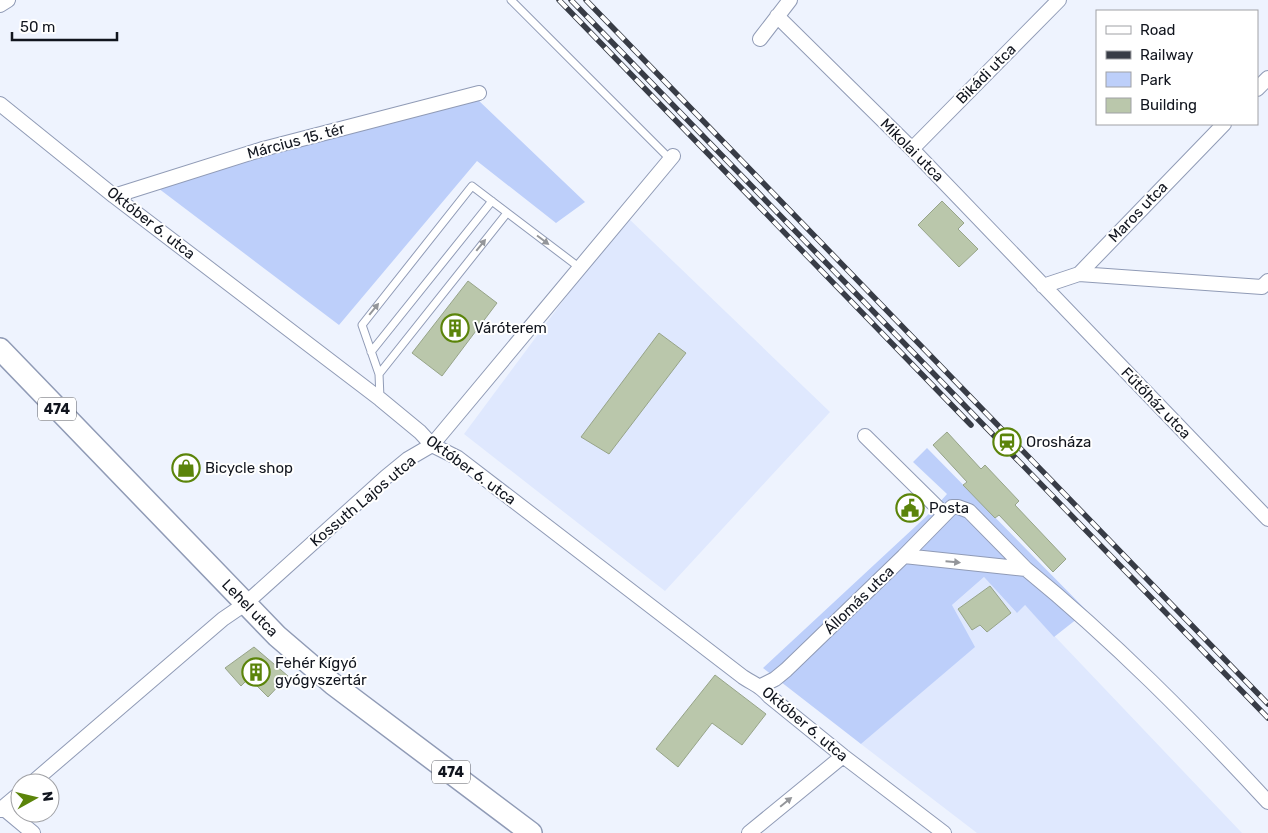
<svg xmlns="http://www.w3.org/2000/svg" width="1268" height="833" viewBox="0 0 1268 833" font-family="Rubik,sans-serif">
<rect width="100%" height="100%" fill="#eef3fe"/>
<path fill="#dfe8fe" d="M626,216L830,412L665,591L464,434Z
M984,577L1016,612L1024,604L1242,833H977L861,744L974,647L952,605Z"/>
<path fill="#bdcffa" d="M477,99L585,202L556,223L477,161L339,325L150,182Z
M927,448L1087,611L1054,637L1025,605L1017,613L984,577L952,605L975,647L861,744L763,668L931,512L947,494L913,462Z"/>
<path fill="#bac7ab" stroke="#97a489" d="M942,201L964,223L958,229L978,249L959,267L918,225Z
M468,281L497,303L442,376L412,353Z
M659,333L686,353L609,454L581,437Z
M947,432L981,469L985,465L1019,501L1015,505L1066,559L1053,572L999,515L995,518L963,485L967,482L933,445Z
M990,586L1011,613L987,632L980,625L972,630L958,609Z
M254,647L288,676L268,697L249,678L241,686L225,668Z
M715,675L766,714L742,745L712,723L678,767L656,749Z"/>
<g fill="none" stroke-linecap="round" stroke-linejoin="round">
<g stroke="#909bb6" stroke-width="9">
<path id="lane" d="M511,0L670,159
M371,352L492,201
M379,374L507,213
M380,398L379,374L362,325L472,186L580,268"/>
</g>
<g stroke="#909bb6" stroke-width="16">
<path id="street" d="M0,5L8,0
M777,16L912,149L1268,519
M760,39L790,0
M1257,89L1268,78
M0,104L114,196L380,399L420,432L432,445L458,458L743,677C755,685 760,685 769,696L843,756L944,833
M912,149L1059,0
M114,196L263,149L479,93
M1079,274L1262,287L1268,281
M1043,286L1079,274L1224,124
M865,436L944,514
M1026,569C1113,640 1192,720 1268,802
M761,686L775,679L786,670L904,556L952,507H958L969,511L1026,569L904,556
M32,783L223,619L245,604L386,477L408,459L432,445L673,156
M3,808L33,833
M0,810L20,793
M749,833L843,756"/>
</g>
<g stroke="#909bb6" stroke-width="24">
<g id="primary">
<path id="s1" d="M0,349L277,636L333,684L531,833"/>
</g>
</g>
<use href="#lane" stroke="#fff" stroke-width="7"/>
<use href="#street" stroke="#fff" stroke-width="14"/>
<use href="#primary" stroke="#fff" stroke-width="21"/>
<g stroke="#383c46" stroke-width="5.5">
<path id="rail" d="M559,0L971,425
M571,0L1268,718
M586,0L1268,704"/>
</g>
<use href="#rail" stroke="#fff" stroke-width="4" stroke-dasharray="11" stroke-linecap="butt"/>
</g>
<defs><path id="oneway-solid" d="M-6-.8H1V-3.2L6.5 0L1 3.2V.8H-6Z" transform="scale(1.25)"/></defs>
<g fill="#94969a">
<use href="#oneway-solid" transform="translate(543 240) rotate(37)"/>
<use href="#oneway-solid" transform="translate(481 245) rotate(-51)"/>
<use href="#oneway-solid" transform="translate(374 309) rotate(-51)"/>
<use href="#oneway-solid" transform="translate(953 562) rotate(5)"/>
<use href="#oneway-solid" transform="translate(786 802) rotate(-39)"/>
</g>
<defs>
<g id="building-ring" transform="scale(1.4375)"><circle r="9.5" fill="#fff" stroke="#5b840a" stroke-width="1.5"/><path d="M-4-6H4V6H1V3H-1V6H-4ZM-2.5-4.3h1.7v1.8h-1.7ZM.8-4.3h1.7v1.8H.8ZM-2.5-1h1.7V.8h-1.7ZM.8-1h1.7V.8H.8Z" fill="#5b840a"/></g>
<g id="station-ring" transform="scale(1.4375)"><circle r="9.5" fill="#fff" stroke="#5b840a" stroke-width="1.5"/><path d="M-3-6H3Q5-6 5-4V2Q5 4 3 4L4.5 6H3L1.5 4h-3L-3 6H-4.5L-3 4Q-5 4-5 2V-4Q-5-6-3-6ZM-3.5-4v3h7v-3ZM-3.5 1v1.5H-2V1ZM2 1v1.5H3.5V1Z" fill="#5b840a"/></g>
<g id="shop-ring" transform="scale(1.4375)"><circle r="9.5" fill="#fff" stroke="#5b840a" stroke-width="1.5"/><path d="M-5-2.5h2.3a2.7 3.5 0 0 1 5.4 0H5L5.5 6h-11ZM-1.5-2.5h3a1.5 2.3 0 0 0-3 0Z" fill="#5b840a"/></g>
<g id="civic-ring" transform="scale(1.4375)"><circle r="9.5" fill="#fff" stroke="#5b840a" stroke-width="1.5"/><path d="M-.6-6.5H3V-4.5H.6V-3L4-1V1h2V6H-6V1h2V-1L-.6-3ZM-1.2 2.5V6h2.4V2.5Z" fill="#5b840a"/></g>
</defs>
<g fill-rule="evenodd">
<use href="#building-ring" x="455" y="328"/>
<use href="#station-ring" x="1007" y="442"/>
<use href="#shop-ring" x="186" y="468"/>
<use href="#civic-ring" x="910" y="508"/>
<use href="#building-ring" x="256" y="672"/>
</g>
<g text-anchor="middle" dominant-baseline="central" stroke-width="4" stroke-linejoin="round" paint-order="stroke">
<g fill="#fff" stroke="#585b62" stroke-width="1">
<rect x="38" y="397.5" width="38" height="23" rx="4"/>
<rect x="432" y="760.5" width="38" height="23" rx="4"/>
</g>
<g font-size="14" font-weight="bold" fill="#11151e">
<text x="57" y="409">474</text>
<text x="451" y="772">474</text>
</g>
<g font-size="15" fill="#11151e" stroke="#fff">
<text transform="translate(986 74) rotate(-45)">Bikádi utca</text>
<text transform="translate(296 141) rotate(-15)">Március 15. tér</text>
<text transform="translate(912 150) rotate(45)">Mikolai utca</text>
<text transform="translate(1138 212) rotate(-46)">Maros utca</text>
<text transform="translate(151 223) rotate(38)">Október 6. utca</text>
<text transform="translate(1156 403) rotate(46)">Fűtőház utca</text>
<text transform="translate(471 470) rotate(36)">Október 6. utca</text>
<text transform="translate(363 501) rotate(-40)">Kossuth Lajos utca</text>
<text transform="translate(859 600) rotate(-44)">Állomás utca</text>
<text stroke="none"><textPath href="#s1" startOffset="360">Lehel utca</textPath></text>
<text transform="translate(805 724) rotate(40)">Október 6. utca</text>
</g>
<g font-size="15" fill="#11151e" stroke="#fff" text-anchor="start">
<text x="474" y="328">Váróterem</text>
<text x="1026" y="442">Orosháza</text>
<text x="205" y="468">Bicycle shop</text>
<text x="929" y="508">Posta</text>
<text x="275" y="663">Fehér Kígyó<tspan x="275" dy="17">gyógyszertár</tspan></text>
</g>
</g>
<rect x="1096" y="10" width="162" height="115" fill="#ffffff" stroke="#a0a1a5"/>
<rect x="1106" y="26" width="25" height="8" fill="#ffffff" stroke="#a0a1a5"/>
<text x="1140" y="35" font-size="15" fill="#11151e">Road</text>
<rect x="1106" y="51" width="25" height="8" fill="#383c46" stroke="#a0a1a5"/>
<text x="1140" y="60" font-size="15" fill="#11151e">Railway</text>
<rect x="1106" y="72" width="25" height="15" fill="#bdcffa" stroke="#a0a1a5"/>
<text x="1140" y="85" font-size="15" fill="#11151e">Park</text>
<rect x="1106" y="98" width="25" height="15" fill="#bac7ab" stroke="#a0a1a5"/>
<text x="1140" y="110" font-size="15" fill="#11151e">Building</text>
<g transform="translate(35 798) rotate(82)"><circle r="24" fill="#ffffff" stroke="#a0a1a5"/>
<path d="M0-4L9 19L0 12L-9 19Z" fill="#5b840a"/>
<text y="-8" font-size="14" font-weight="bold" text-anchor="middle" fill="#11151e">N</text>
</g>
<path d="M12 32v8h105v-8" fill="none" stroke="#11151e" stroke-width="2.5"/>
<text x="20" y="32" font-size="15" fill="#11151e" stroke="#ffffff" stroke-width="4" paint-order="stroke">50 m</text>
</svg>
